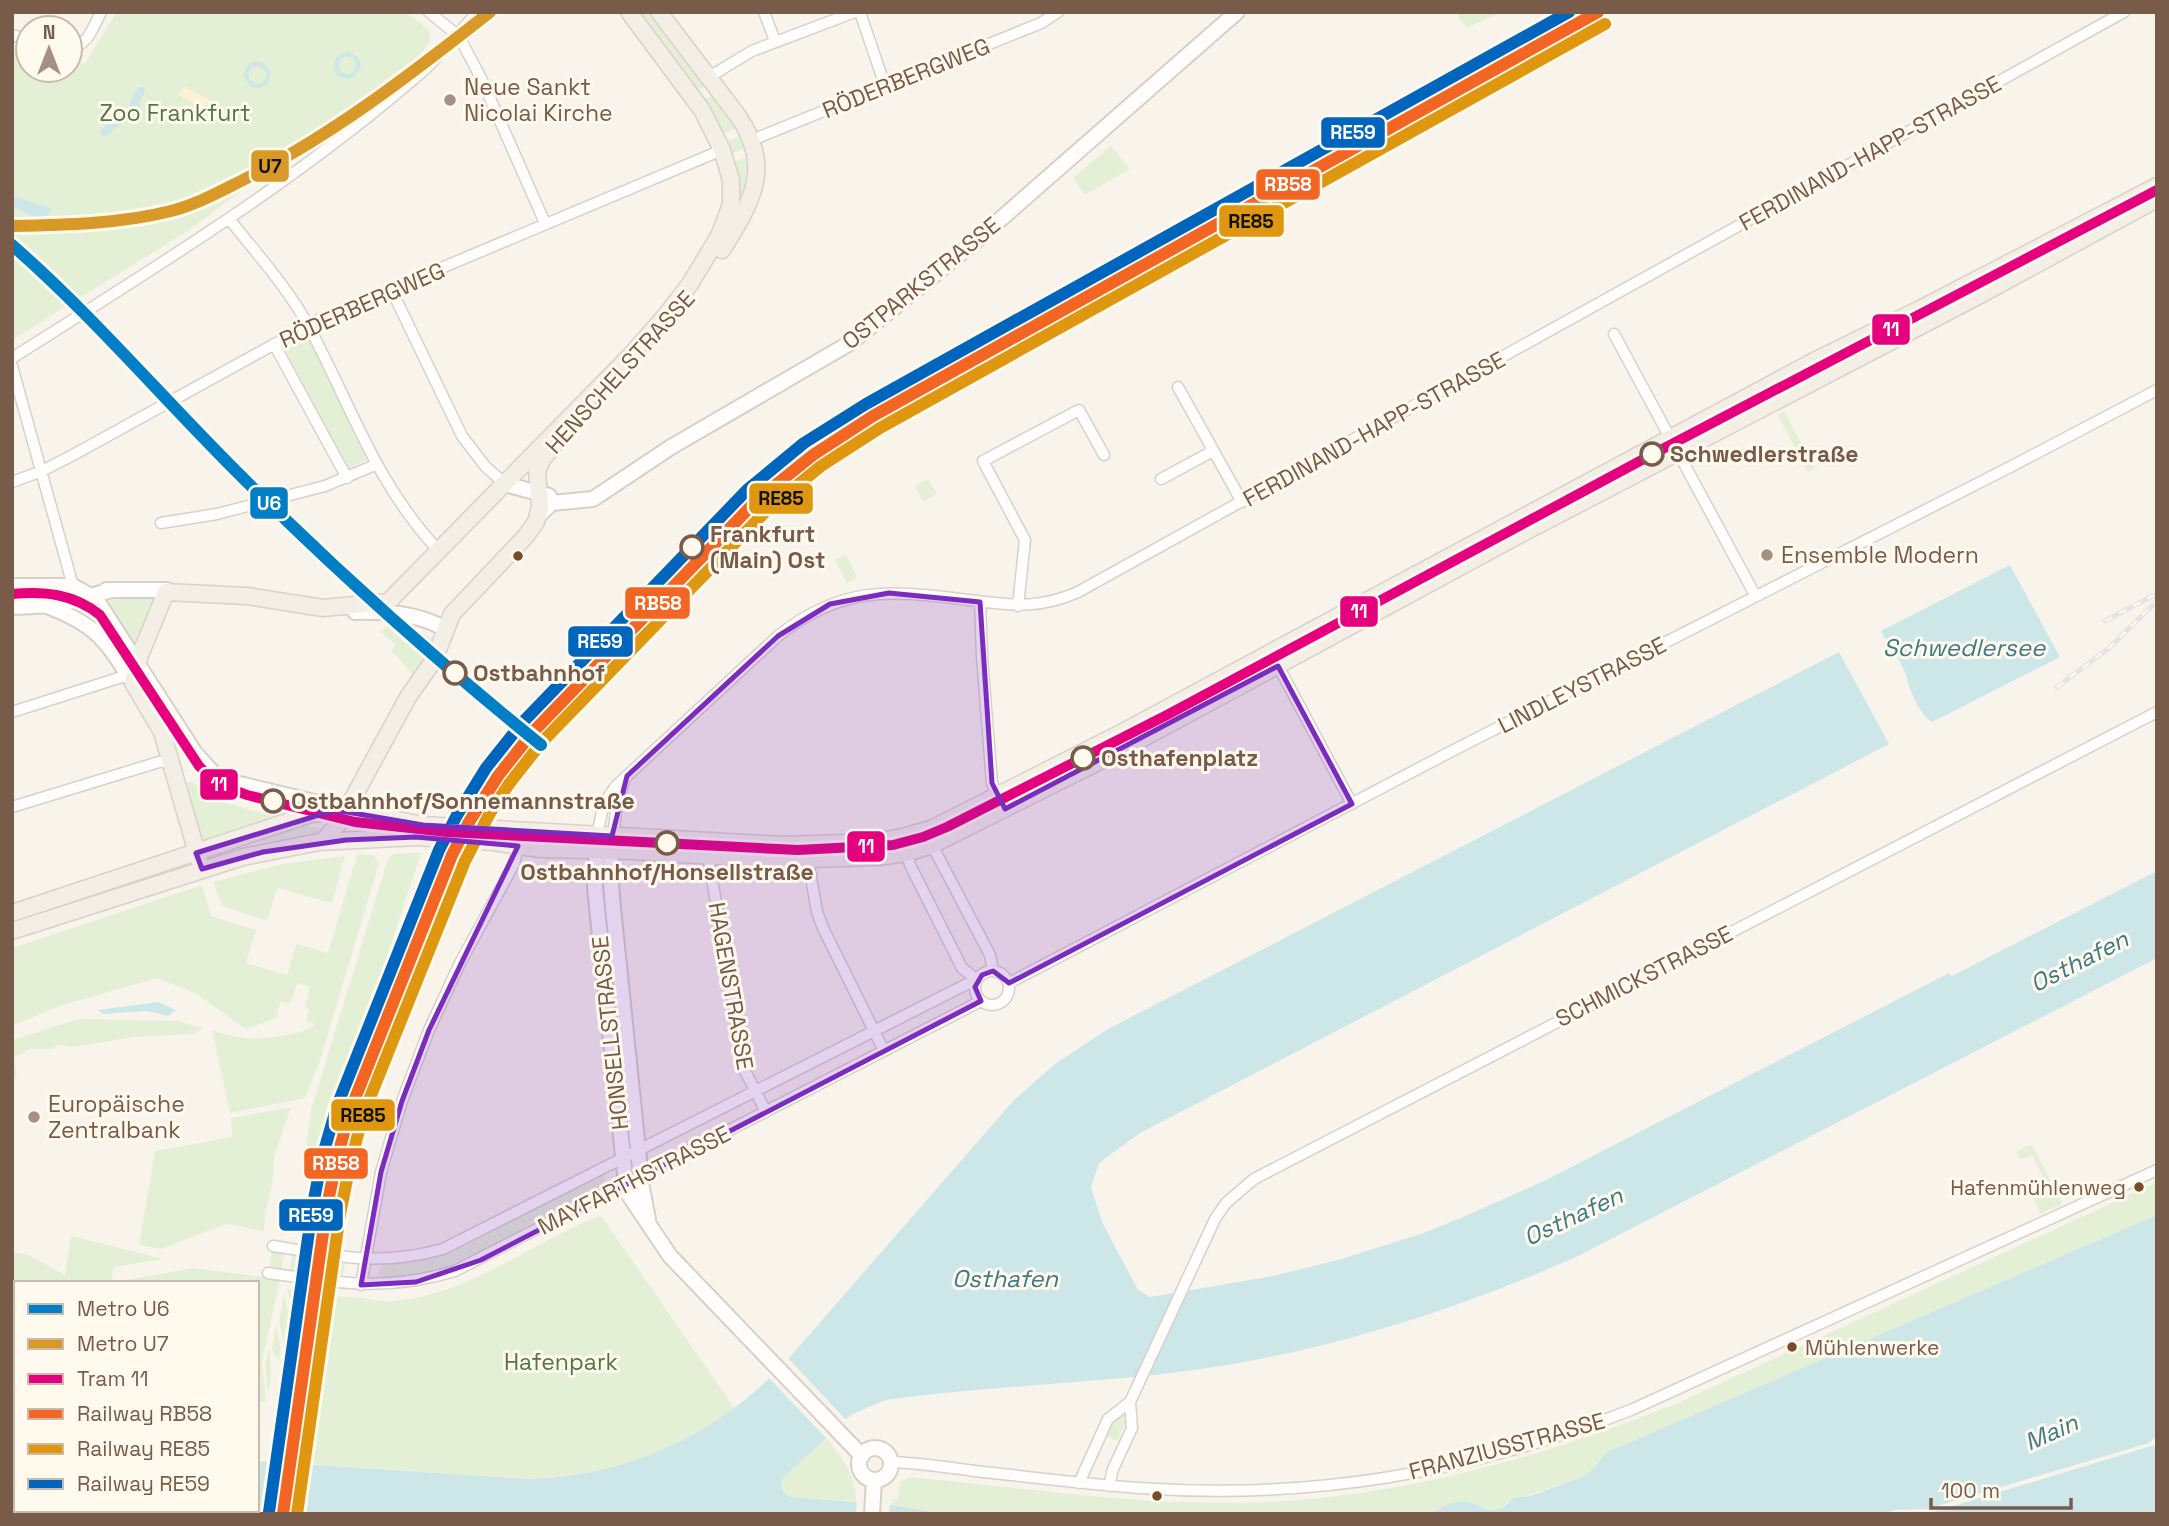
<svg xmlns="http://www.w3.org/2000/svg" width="2169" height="1526" viewBox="0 0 2169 1526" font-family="'Space Grotesk',sans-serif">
<rect width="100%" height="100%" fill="#f8f4ec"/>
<path fill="#e4f0d6" d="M121,12H404C440,34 436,36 410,66L189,230L12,340V50L28,54V70H70V64L78,66L86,62L116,13L119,15Z
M634,12H653L705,85L703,88L693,89Z
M1457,12H1501L1467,28L1459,18Z
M713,93L740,127L721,135L700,100L708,98Z
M744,134L748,147L730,154L725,142Z
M1111,146L1130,169L1085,195L1073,178Z
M751,156L752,166L736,220L730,163Z
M307,334L369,459L348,469L283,346Z
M1784,411L1815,468L1808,472L1778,415Z
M928,479L937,494L923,502L915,486Z
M846,555L857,578L847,583L835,560Z
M132,597L155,598L134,652L105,601Z
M387,626L436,638L416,679C407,670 402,659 391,651L396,645L381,632Z
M191,781L217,800L275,817L203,840L199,838L182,785Z
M299,824L326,830L321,833L259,844V842Z
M406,853H421L323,1153L306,1149L311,1110L387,862L393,854Z
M357,855H374L379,864L320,1060L305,1098L230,1113L212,1030C223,1033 234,1037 245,1038C261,1039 304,1036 315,1024L306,1021L309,1009L305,1008L310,987L297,983L290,1004L281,1001L276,1018L246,1029L195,993L157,978L59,1006L12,1026V948L202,885L211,916L256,930L246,963L287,975L296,944L328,953Z
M345,856L332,903L277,888L267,921L222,906L213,882L282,864Z
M78,1019L177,1021L203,1028L194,1034L132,1037L76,1047L60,1045L51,1049H30L14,1058L17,1078H12V1040Z
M291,1107L274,1157L273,1178L265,1216L264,1231L226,1224L161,1249L139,1245L155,1151L232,1137L231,1118Z
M2027,1146H2033L2062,1204L2040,1214L2035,1200L2050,1191L2032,1155L2020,1160L2016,1152Z
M603,1174L605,1185L527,1225L511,1238L465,1262L420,1276L378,1280L381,1265L413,1263L463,1247Z
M2157,1182V1215L1607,1452L1593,1469L1584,1476L1506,1503L1501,1509L1482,1510L1471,1502L1447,1505L1429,1514H944L892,1505L893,1499H898L900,1482L910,1477C1016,1487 1126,1504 1233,1503C1386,1502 1539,1459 1680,1402Z
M344,1191H346L344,1213L329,1236L336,1193L343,1194Z
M599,1216L602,1217L735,1409C674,1453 604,1476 530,1479L293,1463L299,1425L276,1424L275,1417L300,1419V1417L276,1415V1412L301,1413L276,1411L281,1404L302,1405L282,1403L298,1384L304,1391L301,1382L307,1369L300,1380L295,1371L308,1362L309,1354L298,1327L313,1329L315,1315L297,1314L291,1305L287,1289C312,1294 336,1296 361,1298C371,1299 383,1302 393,1301C470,1295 530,1243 599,1216Z
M71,1236L163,1259L114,1267L111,1283H16V1294H12V1252L28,1255L65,1275Z
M272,1252L284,1253L281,1273L268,1271Z
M292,1255L308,1257L305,1277L289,1274Z
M330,1261L345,1263L342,1279L328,1277Z
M193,1268L280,1279L262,1362L266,1402L257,1401V1283H120L121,1281Z
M284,1294L290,1323L284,1345L279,1322Z
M276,1325L281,1352L278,1361L272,1349Z
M293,1332L308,1357L294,1368L286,1353Z
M268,1351H270L271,1381L268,1392L265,1367Z
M283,1357L290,1372L277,1385Z
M291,1375L288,1393L279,1403L275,1402L276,1391Z
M1120,1414L1125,1417L1126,1422L1117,1441L1106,1436L1115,1417Z
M826,1438C842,1456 857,1478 856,1502L790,1497L782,1491L783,1478Z"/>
<path fill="#fbf2d4" d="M184,86L214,103L201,107L179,95Z"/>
<path fill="#cde7e9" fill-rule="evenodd" d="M348,51L359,58L361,67L354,77C339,82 330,71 336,57ZM345,56L353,58L356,63L354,72C348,76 342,74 339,68L340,60Z
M256,61L265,63L271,73L267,85L259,88L251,87L243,76L248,64ZM259,66L266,71C268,78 265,82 258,84L250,80L248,74L251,68Z
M141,87H145L144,96L141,98L137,117L116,127L107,136H101L100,132C107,124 114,115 125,117C131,106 129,94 141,87Z
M12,197C27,198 37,206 52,208L46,218L38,219L15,208Z
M2010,565L2060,657L1932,722C1915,710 1910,687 1904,670C1899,657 1888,644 1881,631Z
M1839,652L1889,744L1140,1133L1099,1163L1091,1187L1102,1222L1138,1290L1150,1297L1273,1276L1338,1260L1421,1234L1463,1217L1546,1180L1949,973L1952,976L2157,871V958L1574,1258C1457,1309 1334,1349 1208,1368C1101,1384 992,1385 885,1400L851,1415L783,1478C780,1487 781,1492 790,1497L892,1505L944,1514H12V1444H16V1510H257V1461L530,1479C630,1475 712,1437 782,1366L1015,1099L1055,1064L1108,1029Z
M158,1002L176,1010L168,1016L147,1011L103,1014L98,1010Z
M2157,1215V1436L2149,1443L1927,1509L1894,1510L1885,1514H1429C1441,1508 1455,1499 1468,1502C1484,1505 1480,1512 1501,1509L1514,1498L1530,1496L1584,1476L1593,1469L1607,1452Z
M2157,1445V1514H1927L2151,1446Z"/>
<path fill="#f8f4ec" d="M786,1356L848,1422L829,1441L767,1376Z
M279,1459L294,1460L286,1514H271Z
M857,1499L890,1502L889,1514H856Z"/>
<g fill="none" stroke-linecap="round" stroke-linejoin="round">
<g stroke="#d7d1ca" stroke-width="13">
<path id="street" d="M429,12L456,34L463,44L481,78L545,223
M764,12L775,41
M860,12L885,86
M12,35L28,39
M70,48C87,47 94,26 101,12
M709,77L752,51L855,12
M752,140L1041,23L1058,12
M230,220C257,254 288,288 309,327C352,407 375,483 439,551
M391,289L462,436L485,466L505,484
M1614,334L1755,595
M274,344L347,478
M12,358C153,269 297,181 423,71C443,53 459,31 478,12
M12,366L73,586
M1178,387L1242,502
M1161,479L1213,451
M12,482L42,471L73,455L320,319L722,150
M161,523L217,514L325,486L375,465
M980,602L982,657L992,783L998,795
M1018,606L1025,540L983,461L1079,410L1104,455
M1276,662L1352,804
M12,712L128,675
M12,807L159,762L171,761
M597,835L604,803L616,786L778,636C847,581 897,592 978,601C1016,606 1042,608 1078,592L2124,12
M613,836L617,803L625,779
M932,845L990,955L993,971
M907,853L910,865L962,968L977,980
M708,856L745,1071L766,1112
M808,860L817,912L823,928L884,1051
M975 988a17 17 0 1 1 34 0a17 17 0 1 1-34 0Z
M1009,983L1450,752L2012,466L2157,390
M273,1246C337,1256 378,1267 443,1249L967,984L976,982
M268,1273C337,1283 386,1292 455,1271L981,1001
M361,1285L381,1172L402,1101L429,1030L460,963L514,864L518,847
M891,1462C919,1463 947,1467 975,1471C1030,1477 1084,1484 1139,1488C1311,1500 1470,1473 1631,1410L2157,1170
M1079,1483L1108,1419L1130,1402L1215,1219L1226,1203L1254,1179L2157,712
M1109,1486L1113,1469L1132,1428L1130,1402"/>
</g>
<g stroke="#d8d0c8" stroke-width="18">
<path id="secondary" d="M505,484L549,496
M539,515L552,503L593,499L671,447L850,343L971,245L1237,12
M12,586H73L96,599L195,753L214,774L231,782L339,808
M106,590H167
M47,606C97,625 106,640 133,683
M12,607L57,605L112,590
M355,612C384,611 420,614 445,629
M612,839L610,872L613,908L642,1188L648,1219
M597,840L595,888L621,1137L626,1185L629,1195L670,1256L862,1456
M859 1464a16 16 0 1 1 32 0a16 16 0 1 1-32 0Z
M872,1514L874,1480"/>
</g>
<g stroke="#dad1c9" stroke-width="19">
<path id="primary" d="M659,12L738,116C774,168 751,203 722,250
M322,842L340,822L408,697L434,660L452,614L525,537L536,522L540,507L537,471L543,458L553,447
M199,860L162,732L133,683L140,655L166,592L247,596L323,608L388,602L631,355L666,315L690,284L719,236L731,205V180L722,150L702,110L629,12
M12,913L311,814L347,810L423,825L782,845L876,842L906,836L931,829L1117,735L1814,361L1920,309L2157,186
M12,931L243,857L319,842L416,837L493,842L540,849L631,851L782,860L877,857L907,853L932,845L1112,755L1521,534L1980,295L2157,199"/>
</g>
<use href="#street" stroke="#fefdfc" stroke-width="10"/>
<use href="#secondary" stroke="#fefdfc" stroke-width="14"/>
<use href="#primary" stroke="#f3eee6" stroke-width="16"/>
<g stroke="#e5e3e5" stroke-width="5">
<path id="rail" d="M2105,621L2154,595
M2057,687L2109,648L2157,601"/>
</g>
<use href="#rail" stroke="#fff9ee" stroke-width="2.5" stroke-dasharray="8" stroke-linecap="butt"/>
<g stroke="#fff9ee" stroke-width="18">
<path id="rail-1" d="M283,1514L326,1212L336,1162L350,1111L452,855L469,822L498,776L532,733L757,500L813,455L873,416L1598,12"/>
</g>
<g stroke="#fff9ee" stroke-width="18">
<path id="rail-2" d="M297,1514L340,1214L350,1165L363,1115L465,861L490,813L509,784L542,742L767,510L821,466L880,428L1605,24"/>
</g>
<g stroke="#fff9ee" stroke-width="18">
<path id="rail-3" d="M269,1512L312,1210L322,1158L337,1106L439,850L457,815L486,768L521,724L747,490L804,443L866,404L1569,12"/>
</g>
<use href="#rail-1" stroke="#f26522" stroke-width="12"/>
<use href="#rail-2" stroke="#de970f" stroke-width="12"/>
<use href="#rail-3" stroke="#0065bd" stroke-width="12"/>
<g stroke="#fff9ee" stroke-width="16">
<path id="tram-1" d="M12,594C45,591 74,594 100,615L199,766L217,784L247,795L355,822L447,832L798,850L893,845L923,837L947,827L1167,715L1653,454L2157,190"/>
</g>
<use href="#tram-1" stroke="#e5007d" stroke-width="10"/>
<g stroke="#fff9ee" stroke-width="18">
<path id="metro-1" d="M12,245C91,314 159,394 233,468C331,566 433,658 541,745"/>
</g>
<g stroke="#fff9ee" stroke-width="18">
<path id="metro-2" d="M12,226C65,225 119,224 171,211C195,205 217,193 239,182C330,137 410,75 490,12"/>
</g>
<use href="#metro-1" stroke="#007ec6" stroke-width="12"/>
<use href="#metro-2" stroke="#d99928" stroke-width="12"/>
</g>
<path fill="#7b2cbf" fill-opacity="0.2" stroke="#7b2cbf" stroke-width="5" stroke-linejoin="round" d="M889,593L980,602L992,783L1005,809L1278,666L1352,804L1015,980L1009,983L993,971L982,975L975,987L981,1001L481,1260L416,1282L361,1285L381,1172L402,1101L429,1030L518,846L416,837L346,840L263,852L202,869L196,853L335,810L423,825L612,836L627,776L778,636L830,604Z"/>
<g fill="#a59183" stroke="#fff9ee" stroke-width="2.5">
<circle cx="450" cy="100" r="7"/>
<circle cx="1767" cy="555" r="7"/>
<circle cx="34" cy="1117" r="7"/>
</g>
<g fill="#fff9ee" stroke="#795b4a" stroke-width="3.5">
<circle cx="1652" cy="454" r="11"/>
<circle cx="692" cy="547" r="11"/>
<circle cx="455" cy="673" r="11"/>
<circle cx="1083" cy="758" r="11"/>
<circle cx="273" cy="801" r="11"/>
<circle cx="667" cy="843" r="11"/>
</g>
<g fill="#7a4b2a" stroke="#fff9ee" stroke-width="2.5">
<circle cx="518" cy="556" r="6"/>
<circle cx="2139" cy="1187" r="6"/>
<circle cx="1792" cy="1347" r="6"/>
<circle cx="1157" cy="1496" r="6"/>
</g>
<g text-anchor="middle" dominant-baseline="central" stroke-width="6" stroke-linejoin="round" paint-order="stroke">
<g font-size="21" fill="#795b4a" stroke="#fff9ee" text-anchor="end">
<text x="2126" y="1187">Hafenmühlenweg</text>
<text x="1805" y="1347" text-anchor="start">Mühlenwerke</text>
</g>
<g font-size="23" fill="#795b4a" stroke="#fff9ee">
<text transform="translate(906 78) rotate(-22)">RÖDERBERGWEG</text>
<text transform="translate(1870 153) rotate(-29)">FERDINAND-HAPP-STRASSE</text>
<text transform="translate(921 283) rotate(-39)">OSTPARKSTRASSE</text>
<text transform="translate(362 305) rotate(-24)">RÖDERBERGWEG</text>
<text transform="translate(620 372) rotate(-48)">HENSCHELSTRASSE</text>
<text transform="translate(1374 429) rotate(-29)">FERDINAND-HAPP-STRASSE</text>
<text transform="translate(1582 685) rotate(-27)">LINDLEYSTRASSE</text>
<text transform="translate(1644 976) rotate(-27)">SCHMICKSTRASSE</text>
<text transform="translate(731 986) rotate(80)">HAGENSTRASSE</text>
<text transform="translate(610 1033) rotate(-96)">HONSELLSTRASSE</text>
<text transform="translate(634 1180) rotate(-27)">MAYFARTHSTRASSE</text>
<text transform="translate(1507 1446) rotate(-15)">FRANZIUSSTRASSE</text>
</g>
<g font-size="23" fill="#795b4a" stroke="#fff9ee" text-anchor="start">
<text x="464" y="87">Neue Sankt<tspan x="464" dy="26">Nicolai Kirche</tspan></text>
<text x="1781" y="555">Ensemble Modern</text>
<text x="48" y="1104">Europäische<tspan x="48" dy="26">Zentralbank</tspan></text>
</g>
<g font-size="23" fill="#4f793e" stroke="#fff9ee">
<text x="175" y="113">Zoo Frankfurt</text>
<text x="561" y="1362">Hafenpark</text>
</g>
<g font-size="23" font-weight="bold" fill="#795b4a" stroke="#fff9ee" text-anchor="start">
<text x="1670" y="454">Schwedlerstraße</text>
<text x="710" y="534">Frankfurt<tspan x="710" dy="26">(Main) Ost</tspan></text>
<text x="473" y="673">Ostbahnhof</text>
<text x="1101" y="758">Osthafenplatz</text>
<text x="291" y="801">Ostbahnhof/Sonnemannstraße</text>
<text x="667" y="872" text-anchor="middle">Ostbahnhof/Honsellstraße</text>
</g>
<g font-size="24" font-style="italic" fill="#3f7a86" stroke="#fff9ee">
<text x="1964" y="647">Schwedlersee</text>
<text transform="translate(2079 961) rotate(-27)">Osthafen</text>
<text transform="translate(1573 1216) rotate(-25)">Osthafen</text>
<text x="1005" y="1278">Osthafen</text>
<text transform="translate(2051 1432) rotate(-24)">Main</text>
</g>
</g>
<g stroke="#fff9ee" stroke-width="2.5">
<rect x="1320" y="116" width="66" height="33" rx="7" fill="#0065bd"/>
<rect x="250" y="149" width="40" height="34" rx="7" fill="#d99928"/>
<rect x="1255" y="168" width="66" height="33" rx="7" fill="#f26522"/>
<rect x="1218" y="204" width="67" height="34" rx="7" fill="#de970f"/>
<rect x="1871" y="313" width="40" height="33" rx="7" fill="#e5007d"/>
<rect x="748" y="482" width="66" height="33" rx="7" fill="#de970f"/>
<rect x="249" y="486" width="40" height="34" rx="7" fill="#007ec6"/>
<rect x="624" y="586" width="67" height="34" rx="7" fill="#f26522"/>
<rect x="1339" y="595" width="40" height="33" rx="7" fill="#e5007d"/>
<rect x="567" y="625" width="67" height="33" rx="7" fill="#0065bd"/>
<rect x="199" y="768" width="40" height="33" rx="7" fill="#e5007d"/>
<rect x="846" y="830" width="40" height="33" rx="7" fill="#e5007d"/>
<rect x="330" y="1098" width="66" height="34" rx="7" fill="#de970f"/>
<rect x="303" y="1147" width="66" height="33" rx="7" fill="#f26522"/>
<rect x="278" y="1198" width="66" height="34" rx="7" fill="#0065bd"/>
</g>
<g font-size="19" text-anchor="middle" font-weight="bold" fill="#fff">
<text x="1353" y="139">RE59</text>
<text x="1288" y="191">RB58</text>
<text x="1891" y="336">11</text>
<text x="269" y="510">U6</text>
<text x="658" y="610">RB58</text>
<text x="1359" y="618">11</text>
<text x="600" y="648">RE59</text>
<text x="219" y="791">11</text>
<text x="866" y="853">11</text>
<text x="336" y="1170">RB58</text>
<text x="311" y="1222">RE59</text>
</g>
<g font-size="19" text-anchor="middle" font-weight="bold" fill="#111">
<text x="270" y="173">U7</text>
<text x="1251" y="228">RE85</text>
<text x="781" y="505">RE85</text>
<text x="363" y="1122">RE85</text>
</g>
<rect width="2169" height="1526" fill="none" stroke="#795b4a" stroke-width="28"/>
<rect x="14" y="1281" width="245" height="231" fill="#fff9ee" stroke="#c9baac" stroke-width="2"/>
<rect x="28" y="1304" width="35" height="10" fill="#007ec6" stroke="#c9baac" stroke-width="2"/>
<text x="77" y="1316" font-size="21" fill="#795b4a">Metro U6</text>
<rect x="28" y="1339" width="35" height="10" fill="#d99928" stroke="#c9baac" stroke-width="2"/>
<text x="77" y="1351" font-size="21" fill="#795b4a">Metro U7</text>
<rect x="28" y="1374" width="35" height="10" fill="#e5007d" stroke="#c9baac" stroke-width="2"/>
<text x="77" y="1386" font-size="21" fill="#795b4a">Tram 11</text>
<rect x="28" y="1409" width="35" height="10" fill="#f26522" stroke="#c9baac" stroke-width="2"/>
<text x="77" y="1421" font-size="21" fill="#795b4a">Railway RB58</text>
<rect x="28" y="1444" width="35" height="10" fill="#de970f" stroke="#c9baac" stroke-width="2"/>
<text x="77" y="1456" font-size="21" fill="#795b4a">Railway RE85</text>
<rect x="28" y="1479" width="35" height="10" fill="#0065bd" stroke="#c9baac" stroke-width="2"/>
<text x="77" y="1491" font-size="21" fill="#795b4a">Railway RE59</text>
<g transform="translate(49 49)"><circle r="33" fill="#fff9ee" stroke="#c9baac" stroke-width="2"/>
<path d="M0-5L12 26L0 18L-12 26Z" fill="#a59183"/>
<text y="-10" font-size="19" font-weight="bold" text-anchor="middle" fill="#795b4a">N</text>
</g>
<path d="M1931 1498v10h140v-10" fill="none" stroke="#795b4a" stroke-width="3.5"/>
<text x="1941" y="1498" font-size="21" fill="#795b4a" stroke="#fff9ee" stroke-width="5" paint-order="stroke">100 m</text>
</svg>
